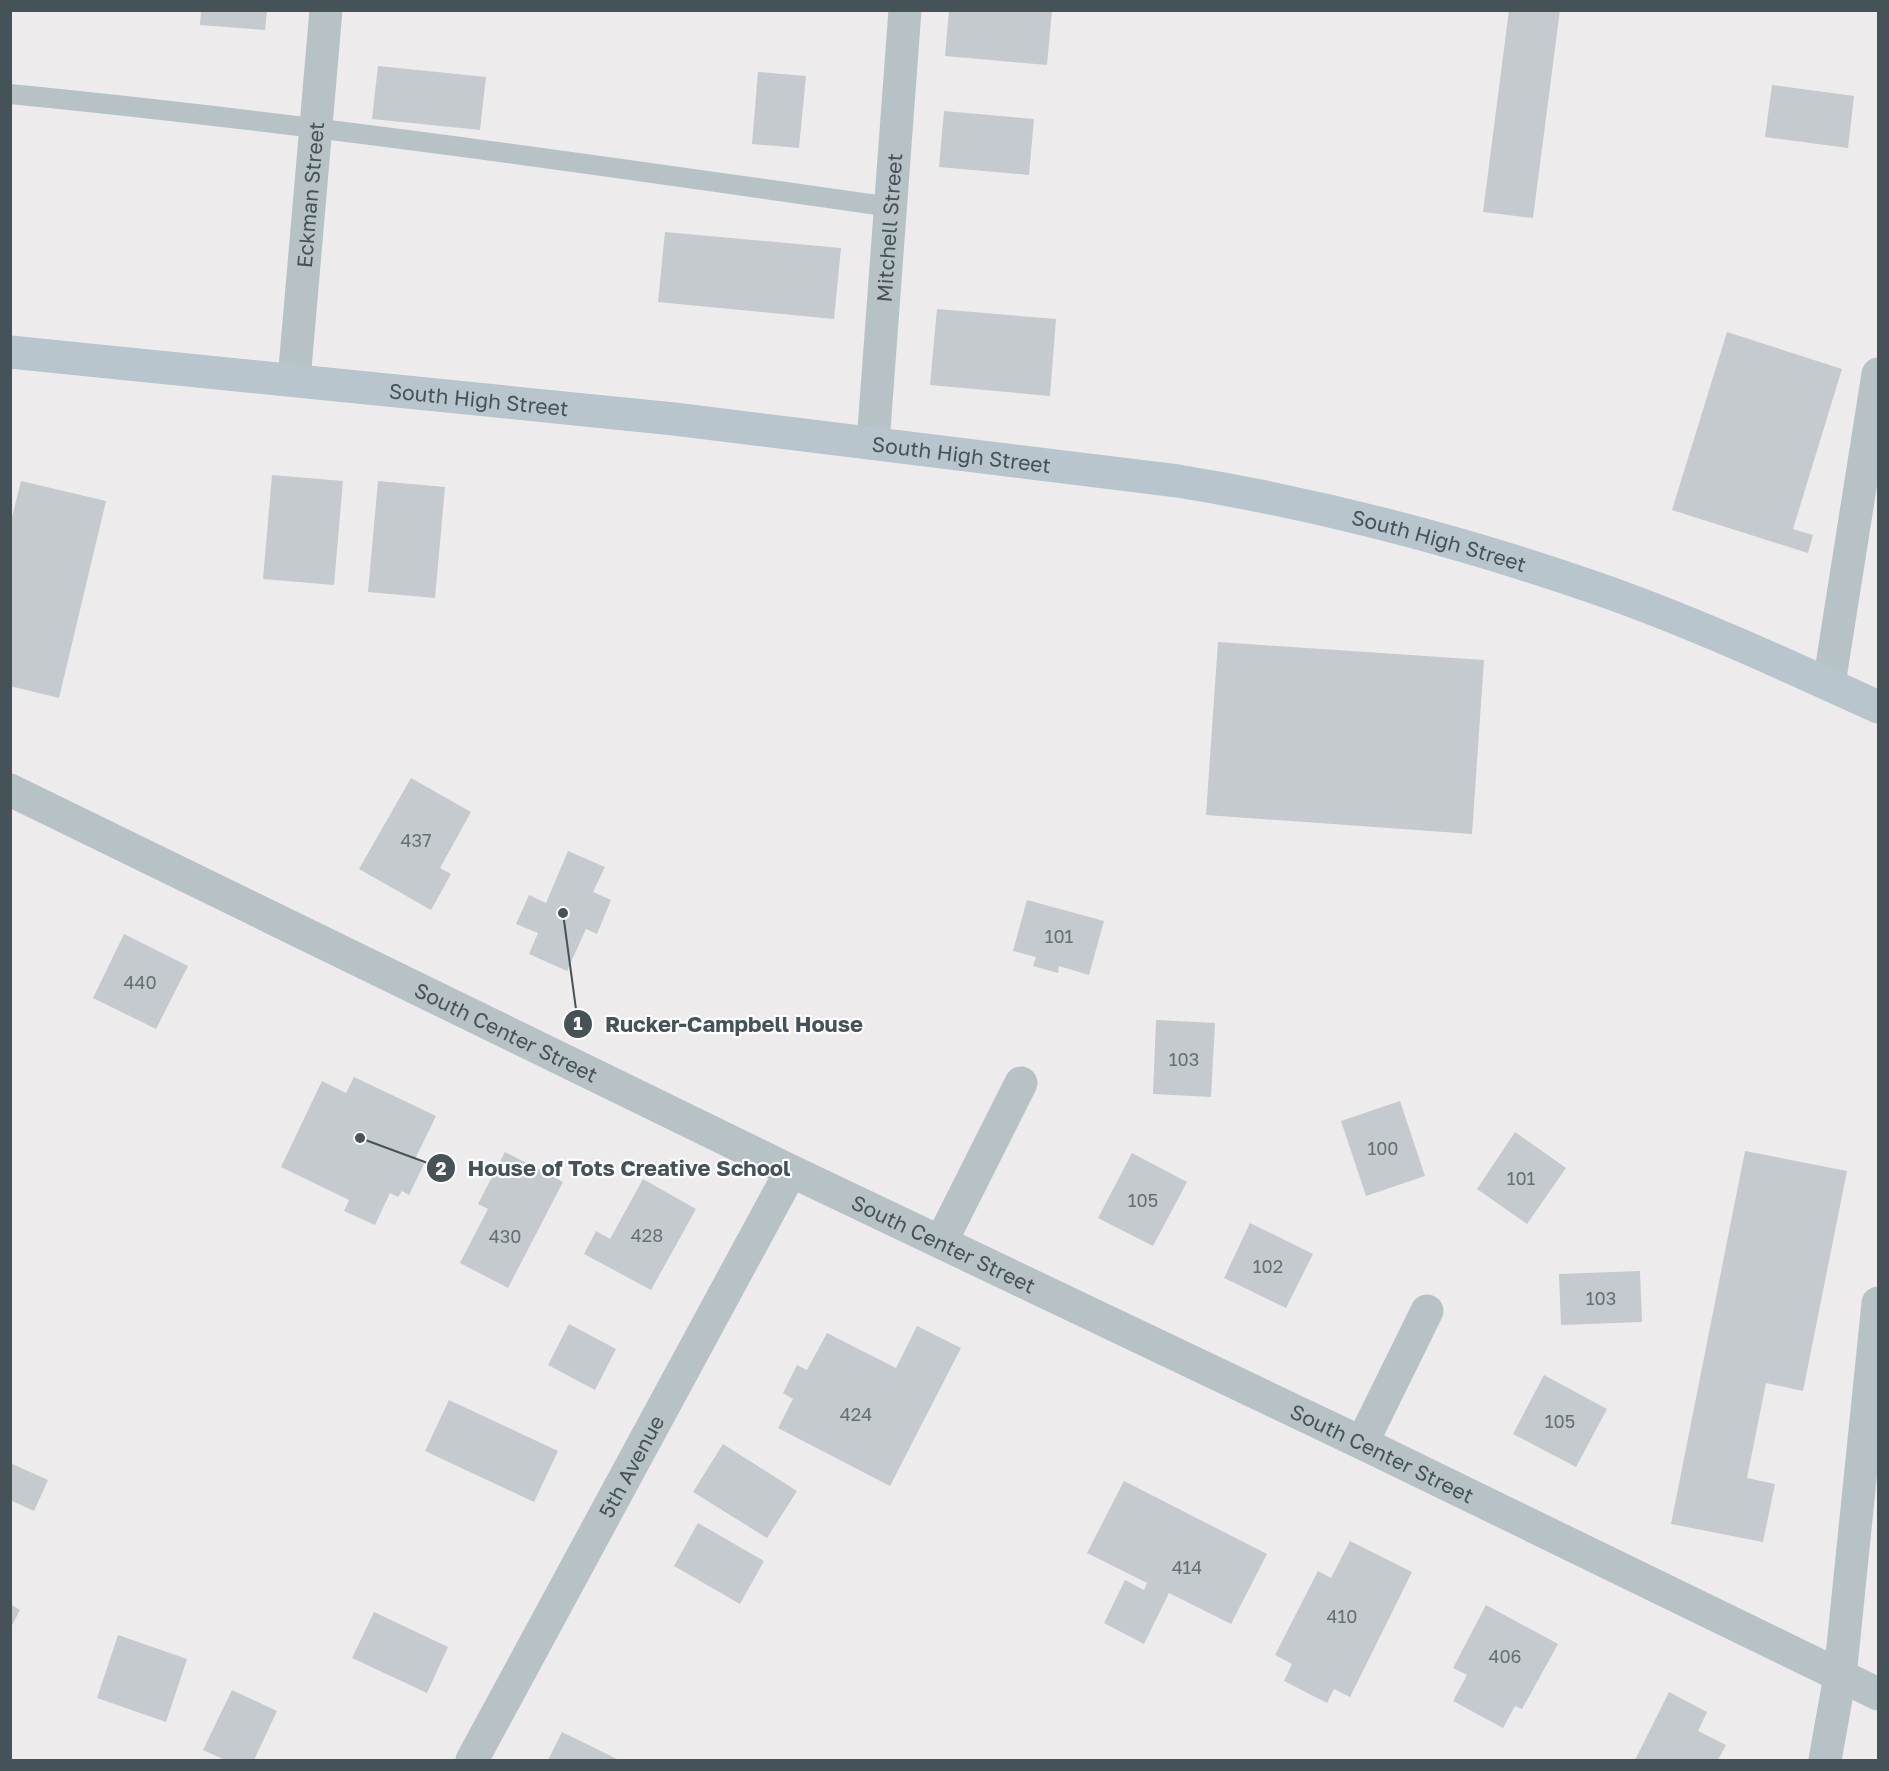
<svg xmlns="http://www.w3.org/2000/svg" width="1889" height="1771" viewBox="0 0 1889 1771" font-family="'Golos Text',sans-serif">
<rect width="100%" height="100%" fill="#eeebec"/>
<path fill="#c5cace" d="M201,10H267L265,30L200,25Z
M949,10H1052L1047,65L945,56Z
M1509,10H1560L1533,218L1483,212Z
M378,66L486,77L480,130L372,119Z
M758,72L806,76L799,148L752,144Z
M1772,85L1854,96L1848,148L1765,137Z
M944,111L1034,119L1029,175L939,167Z
M665,232L841,248L834,319L658,302Z
M937,309L1056,319L1050,396L930,385Z
M1727,332L1842,369L1793,529L1813,535L1808,553L1672,510Z
M272,475L343,481L334,585L263,579Z
M21,481L106,501L59,698L10,686V525Z
M378,481L445,487L435,598L368,592Z
M1218,642L1484,660L1472,834L1206,815Z
M411,778L471,812L440,868L451,874L431,910L359,869Z
M568,851L605,867L593,892L611,900L597,934L586,929L567,971L529,954L538,933L516,924L529,895L546,903Z
M1027,900L1104,921L1089,975L1059,966L1058,973L1033,966L1036,957L1013,951Z
M124,934L188,966L156,1029L93,998Z
M1156,1020L1215,1023L1211,1097L1153,1094Z
M354,1077L436,1116L415,1159L424,1164L409,1195L402,1191L398,1197L390,1193L375,1225L344,1211L349,1200L281,1167L322,1081L346,1093Z
M1400,1101L1425,1176L1366,1196L1341,1121Z
M1515,1132L1566,1168L1527,1224L1477,1189Z
M1745,1151L1847,1171L1803,1391L1766,1383L1747,1478L1775,1484L1763,1542L1671,1524Z
M505,1152L563,1182L508,1288L460,1263L488,1209L478,1204Z
M1132,1153L1187,1182L1153,1246L1098,1218Z
M643,1179L696,1209L651,1290L584,1254L596,1231L610,1239Z
M1250,1223L1313,1254L1286,1308L1224,1278Z
M1640,1271L1642,1322L1561,1325L1559,1274Z
M569,1324L616,1349L595,1390L548,1365Z
M917,1326L961,1348L890,1486L778,1428L793,1399L783,1393L797,1365L807,1370L827,1333L896,1368Z
M1544,1375L1607,1409L1576,1467L1513,1434Z
M449,1400L558,1451L534,1502L425,1451Z
M723,1444L797,1491L767,1538L693,1492Z
M10,1463L48,1480L34,1511L10,1500Z
M1124,1481L1267,1554L1231,1624L1169,1593L1144,1644L1104,1623L1125,1580L1144,1590L1147,1583L1087,1553Z
M698,1523L764,1561L740,1604L674,1566Z
M1350,1541L1412,1572L1350,1697L1334,1689L1327,1703L1284,1681L1292,1664L1275,1655L1318,1571L1331,1578Z
M10,1604L20,1610L10,1629Z
M1486,1605L1558,1644L1522,1709L1515,1706L1503,1728L1453,1701L1467,1675L1453,1668Z
M374,1612L448,1647L427,1693L352,1658Z
M118,1635L187,1659L166,1722L97,1698Z
M232,1690L277,1711L254,1760H225L203,1750Z
M1669,1692L1707,1712L1698,1731L1726,1745L1718,1760H1635Z
M562,1732L619,1760H548Z"/>
<g fill="none" stroke-linecap="round" stroke-linejoin="round">
<path stroke="#b7c2c7" stroke-width="20" d="M10,94C305,123 598,165 891,207"/>
<g stroke="#b7c2c7" stroke-width="33">
<path id="s1" d="M294,380L326,10"/>
<path id="s2" d="M873,443L905,10"/>
<path d="M1829,684L1878,374"/>
<path id="s3" d="M10,790L791,1171L1362,1443L1878,1694"/>
<path d="M941,1242L1021,1083"/>
<path d="M1362,1443L1427,1311"/>
<path id="s4" d="M472,1760L791,1171"/>
<path d="M1825,1760L1840,1676L1878,1303"/>
</g>
<path stroke="#b8c5cc" stroke-width="33" id="s5" d="M10,352L674,419L1178,481C1318,504 1456,540 1590,586C1689,620 1784,664 1878,707"/>
</g>
<g text-anchor="middle" dominant-baseline="central" stroke-width="4.5" stroke-linejoin="round" paint-order="stroke">
<g font-size="18" fill="#657075">
<text x="416" y="840">437</text>
<text x="1059" y="936">101</text>
<text x="140" y="982">440</text>
<text x="1184" y="1059">103</text>
<text x="1383" y="1148">100</text>
<text x="1521" y="1178">101</text>
<text x="1143" y="1200">105</text>
<text x="647" y="1235">428</text>
<text x="505" y="1236">430</text>
<text x="1268" y="1266">102</text>
<text x="1601" y="1298">103</text>
<text x="856" y="1414">424</text>
<text x="1560" y="1421">105</text>
<text x="1187" y="1567">414</text>
<text x="1342" y="1616">410</text>
<text x="1505" y="1656">406</text>
</g>
<g font-size="21" fill="#455257" stroke="#fff">
<text stroke="none"><textPath href="#s1" startOffset="186">Eckman Street</textPath></text>
<text stroke="none"><textPath href="#s2" startOffset="216">Mitchell Street</textPath></text>
<text stroke="none"><textPath href="#s5" startOffset="471">South High Street</textPath></text>
<text stroke="none"><textPath href="#s5" startOffset="957">South High Street</textPath></text>
<text stroke="none"><textPath href="#s5" startOffset="1443">South High Street</textPath></text>
<text stroke="none"><textPath href="#s3" startOffset="552">South Center Street</textPath></text>
<text stroke="none"><textPath href="#s3" startOffset="1038">South Center Street</textPath></text>
<text stroke="none"><textPath href="#s3" startOffset="1524">South Center Street</textPath></text>
<text stroke="none"><textPath href="#s4" startOffset="334">5th Avenue</textPath></text>
</g>
</g>
<path fill="none" stroke="#455257" stroke-width="2" d="M563 913L578 1024M360 1138L441 1168"/>
<g fill="#455257" stroke="#fff" stroke-width="2">
<circle cx="563" cy="913" r="6"/>
<circle cx="360" cy="1138" r="6"/>
<circle cx="578" cy="1024" r="15"/>
<circle cx="441" cy="1168" r="15"/>
</g>
<g font-size="18" text-anchor="middle" font-weight="bold" fill="#fff">
<text x="578" y="1030">1</text>
<text x="441" y="1175">2</text>
</g>
<g font-size="22" text-anchor="middle" font-weight="bold" fill="#455257" stroke="#fff" stroke-width="4.5" stroke-linejoin="round" paint-order="stroke">
<text x="734" y="1032">Rucker-Campbell House</text>
<text x="629" y="1176">House of Tots Creative School</text>
</g>
<rect width="1889" height="1771" fill="none" stroke="#455257" stroke-width="24"/>
</svg>
